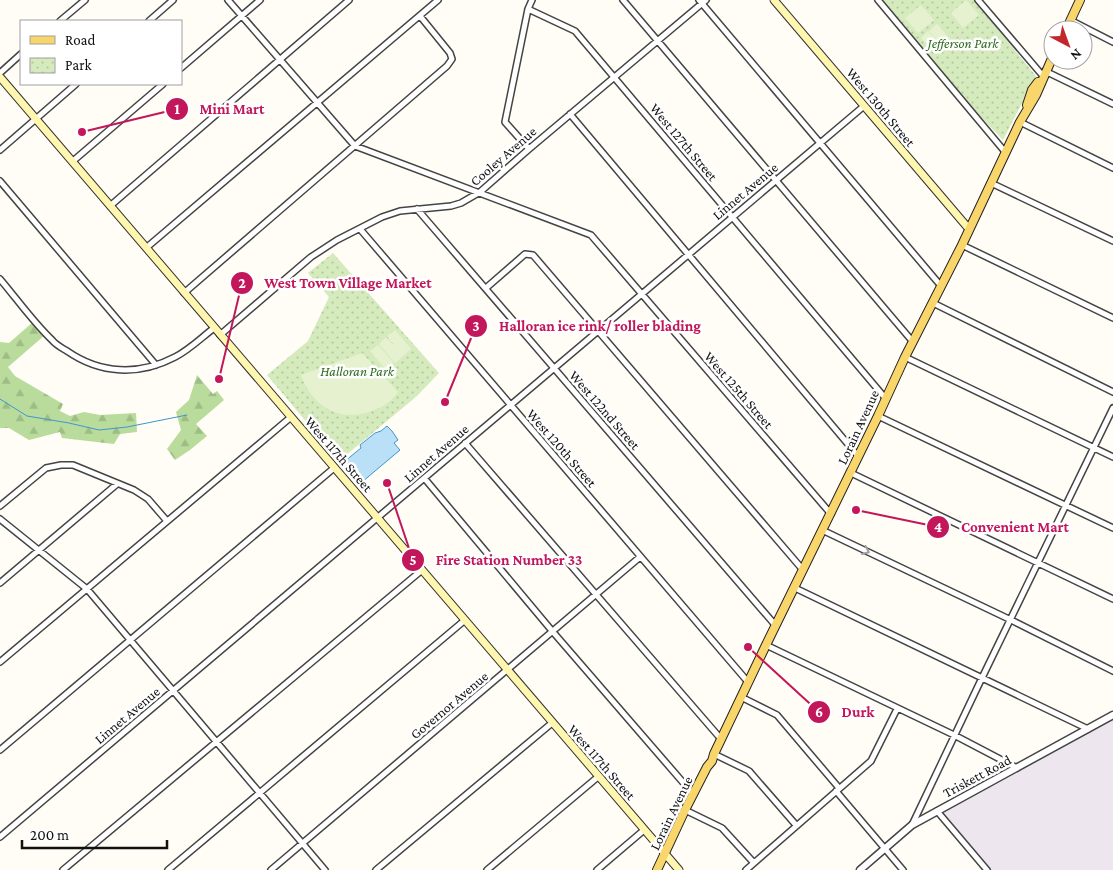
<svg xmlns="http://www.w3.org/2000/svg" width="1113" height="870" viewBox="0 0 1113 870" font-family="'Crimson Pro',serif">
<defs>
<pattern id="forest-firs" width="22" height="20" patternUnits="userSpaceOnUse" patternTransform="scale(1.25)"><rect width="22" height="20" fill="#b9dc9c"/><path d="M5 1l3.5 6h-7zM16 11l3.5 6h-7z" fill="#9ebc85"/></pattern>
<pattern id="park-dots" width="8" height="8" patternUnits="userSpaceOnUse" patternTransform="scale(1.25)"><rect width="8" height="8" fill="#d5ebbd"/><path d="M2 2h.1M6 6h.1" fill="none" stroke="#b6c8a1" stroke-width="1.8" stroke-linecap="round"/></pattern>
</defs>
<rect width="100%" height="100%" fill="#fffdf5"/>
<path fill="#eee6ef" d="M1113,720V870H986L937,816Z"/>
<path fill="url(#forest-firs)" d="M33,322L45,335L8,367L15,376L63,404L60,411L70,416L84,412L100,415L136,413L137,432L120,434L114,444L62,438L60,432L29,440L9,428H0V342L9,343Z
M197,375L213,394L217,391L224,400L196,424L207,436L190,450L175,460L167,449L181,430L176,412L189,400Z"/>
<path fill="url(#park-dots)" d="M882,0H974L1036,76L1003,140L978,114Z
M333,253L439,373L417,396L339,461L267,375L308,341L329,297L308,273Z"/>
<path fill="#e6f2cf" d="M966,0L979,15L963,28L951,13Z
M921,5L934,20L918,33L905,18Z
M937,24L950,39L942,46L929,31Z
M928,31L941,46L934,53L921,38Z
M395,330L411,349L395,363L379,344L386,337L396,348L387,336Z
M378,345L394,363L386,370L370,351Z
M362,353L398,392C391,403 380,408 369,412C337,422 312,405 301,375Z"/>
<path fill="#b9e0f7" stroke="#3f96cf" d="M387,426L392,431L398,440L394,443L400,450L362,482L345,461L361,448L360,445L375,433L381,431Z"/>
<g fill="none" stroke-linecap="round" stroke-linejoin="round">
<path stroke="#3f96cf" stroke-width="1" d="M0,399L27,416L69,423L99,430L127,427L187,415"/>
<g stroke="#444" stroke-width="8">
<path id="minor" d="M228,0L355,146L591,235L831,514
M623,0L913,342
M699,0L941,286
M878,0L1006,153
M978,0L1043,76
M528,9L575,31L886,399
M1070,20L1113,42
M60,21L85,0
M149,21L173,0
M181,68L260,0
M1045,71L1113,104
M0,73L21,54
M570,114L858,456
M1020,122L1113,168
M529,149L505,122L528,9L532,0
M0,150L76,84
M73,161L163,84
M0,181L156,365
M991,183L1113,241
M110,206L349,0
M417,209L776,626
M360,229L748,682
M962,245L1113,318
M146,248L438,0
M0,279C17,299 33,322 52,340C56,345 62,348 67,351C100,374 139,376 175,357C189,350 201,338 214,328
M486,288L525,254L533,255L803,570
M184,293L447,66L452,59L450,53L420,16
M933,303L1113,392
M220,335L311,257L337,240L382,217L400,211L451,206L461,203L480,192L529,149L706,0
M905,357L1113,457
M878,416L1113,528
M465,443L721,739
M851,473L1113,599
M425,479L553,632L693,794
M0,506L46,468L61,465H73L134,490L148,499L167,521
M0,519L87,589L325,870
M822,530L1011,620L1113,671
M0,583L117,484
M795,588L1088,729
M766,645L954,735L1017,768
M0,662L291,417
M741,697L777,715L839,788
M0,750L334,468
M714,754L749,771L796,825
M836,791L903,870
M685,810L722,828L754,863
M937,811L987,870
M912,825L980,682L1113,408
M0,837L864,106
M63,870L422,570
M168,870L465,620
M271,870L640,557
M376,870L552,723
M487,870L599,776
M597,870L644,830
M746,870L871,761L897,709"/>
</g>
<g stroke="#444" stroke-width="9">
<path id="tertiary" d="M860,870L912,825L1113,715"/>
</g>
<g stroke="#333" stroke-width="9">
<path id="secondary" d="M774,0L969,229
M0,77L679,870"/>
</g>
<g stroke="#222" stroke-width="10">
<path id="primary" d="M1066,30L1080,0
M1027,105L1032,90L1038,82
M657,870L685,810L707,767L712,761L714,754L766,645L878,416L905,357L962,245L1020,122L1036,95L1053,56"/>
</g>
<use href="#minor" stroke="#fff" stroke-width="5"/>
<use href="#tertiary" stroke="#fff" stroke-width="6"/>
<use href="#secondary" stroke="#fff6b0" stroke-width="7"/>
<use href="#primary" stroke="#f9d66b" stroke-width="8"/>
</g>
<defs><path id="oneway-chevron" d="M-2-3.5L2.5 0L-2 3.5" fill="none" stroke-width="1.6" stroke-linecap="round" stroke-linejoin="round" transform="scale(1.25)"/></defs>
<use stroke="#a0a0a0" href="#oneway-chevron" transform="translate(866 551) rotate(25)"/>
<g text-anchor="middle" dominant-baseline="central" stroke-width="5" stroke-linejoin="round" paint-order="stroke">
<g font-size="14" font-style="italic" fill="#2f6b1f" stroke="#fff">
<text x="963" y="43">Jefferson Park</text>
<text x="357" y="371">Halloran Park</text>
</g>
<g font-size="14" fill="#111" stroke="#fff">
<text transform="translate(881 107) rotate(50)">West 130th Street</text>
<text transform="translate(684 142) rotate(50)">West 127th Street</text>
<text transform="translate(503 156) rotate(-41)">Cooley Avenue</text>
<text transform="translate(745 191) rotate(-40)">Linnet Avenue</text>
<text transform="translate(739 390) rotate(49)">West 125th Street</text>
<text transform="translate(605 410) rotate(49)">West 122nd Street</text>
<text transform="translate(858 427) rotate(-65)">Lorain Avenue</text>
<text transform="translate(562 448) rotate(49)">West 120th Street</text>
<text transform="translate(436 453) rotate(-41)">Linnet Avenue</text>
<text transform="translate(339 454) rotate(49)">West 117th Street</text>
<text transform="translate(449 705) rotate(-40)">Governor Avenue</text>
<text transform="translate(127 715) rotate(-40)">Linnet Avenue</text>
<text transform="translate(602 762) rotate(49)">West 117th Street</text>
<text transform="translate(977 776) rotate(-28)">Triskett Road</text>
<text transform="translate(671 813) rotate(-64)">Lorain Avenue</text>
</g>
</g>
<path fill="none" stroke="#c2185b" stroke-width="2" d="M82 132L177 109M219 379L242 283M445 402L476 326M856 510L938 527M387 483L413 560M748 647L819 712"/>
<g fill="#c2185b" stroke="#fff" stroke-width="2">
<circle cx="82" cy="132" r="5"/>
<circle cx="219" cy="379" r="5"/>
<circle cx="445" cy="402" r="5"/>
<circle cx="856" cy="510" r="5"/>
<circle cx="387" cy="483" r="5"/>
<circle cx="748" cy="647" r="5"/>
<circle cx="177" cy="109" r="12"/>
<circle cx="242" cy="283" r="12"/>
<circle cx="476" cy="326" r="12"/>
<circle cx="938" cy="527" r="12"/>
<circle cx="413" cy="560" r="12"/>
<circle cx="819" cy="712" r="12"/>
</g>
<g font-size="15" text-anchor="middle" font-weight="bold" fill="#fff">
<text x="177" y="114">1</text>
<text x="242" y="288">2</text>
<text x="476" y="331">3</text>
<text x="938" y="532">4</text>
<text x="413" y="565">5</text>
<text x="819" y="717">6</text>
</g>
<g font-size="15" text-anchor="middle" font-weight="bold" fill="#c2185b" stroke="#fff" stroke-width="5" stroke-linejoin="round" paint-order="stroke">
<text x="232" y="114">Mini Mart</text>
<text x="348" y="288">West Town Village Market</text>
<text x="600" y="331">Halloran ice rink/ roller blading</text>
<text x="1015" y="532">Convenient Mart</text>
<text x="509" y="565">Fire Station Number 33</text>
<text x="858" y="717">Durk</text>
</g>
<rect x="20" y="20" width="162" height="65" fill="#ffffff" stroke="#a0a0a0"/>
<rect x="30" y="36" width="25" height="8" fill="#f9d66b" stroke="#a0a0a0"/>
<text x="65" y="45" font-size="15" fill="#111111">Road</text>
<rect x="30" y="58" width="25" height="15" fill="url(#park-dots)" stroke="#a0a0a0"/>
<text x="65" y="70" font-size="15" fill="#111111">Park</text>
<g transform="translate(1068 45) rotate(139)"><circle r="24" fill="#ffffff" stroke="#a0a0a0"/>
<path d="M0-4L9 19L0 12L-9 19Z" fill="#c4262e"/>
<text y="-8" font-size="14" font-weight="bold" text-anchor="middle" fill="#111111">N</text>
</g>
<path d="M22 840v8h145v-8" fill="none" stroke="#111111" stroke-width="2.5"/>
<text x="30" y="840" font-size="15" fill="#111111" stroke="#ffffff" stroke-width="4" paint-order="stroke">200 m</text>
</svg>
